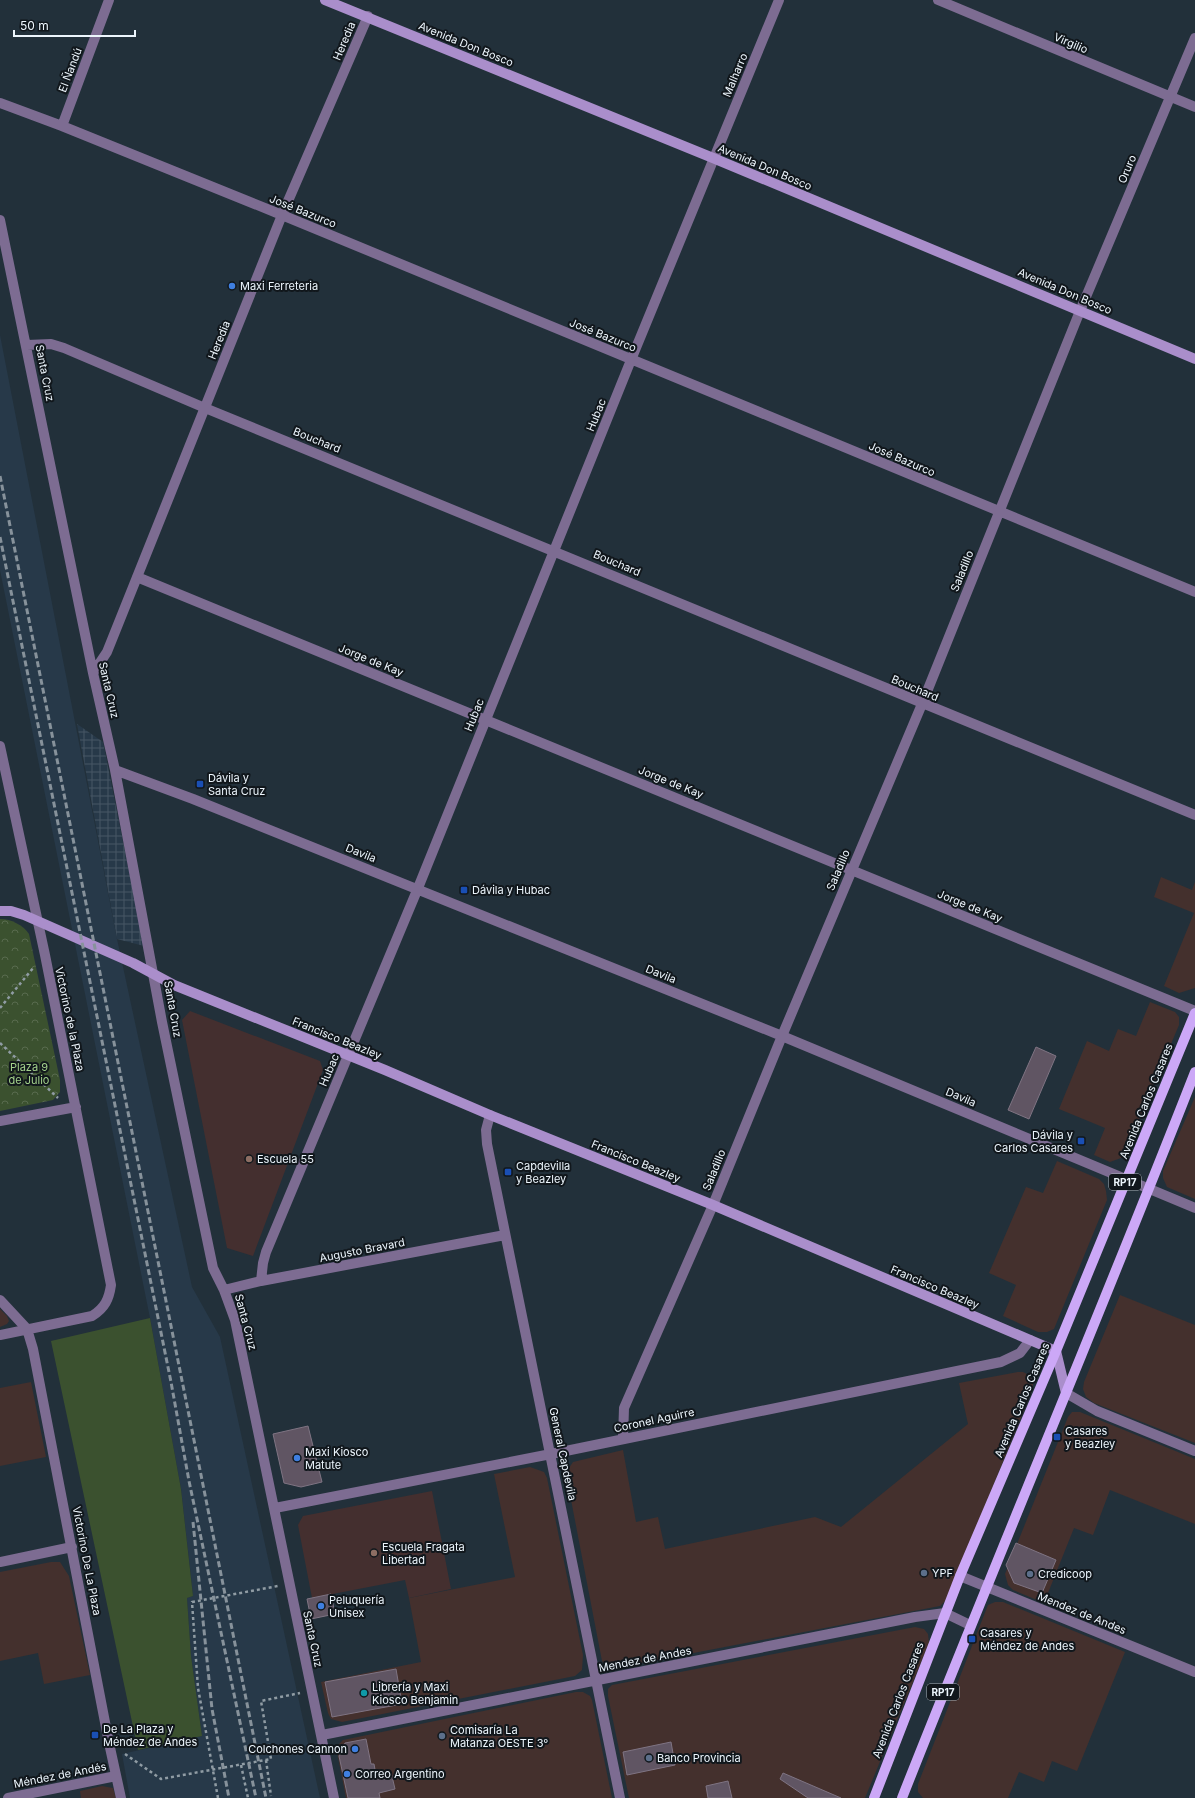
<svg xmlns="http://www.w3.org/2000/svg" width="1195" height="1798" viewBox="0 0 1195 1798" font-family="Inter,sans-serif">
<defs>
<pattern id="industrial-grid" width="8" height="8" patternUnits="userSpaceOnUse"><rect width="8" height="8" fill="#273949"/><path d="M0 4h8M4 0v8" fill="none" stroke="#475664"/></pattern>
<pattern id="park-crowns" width="20" height="18" patternUnits="userSpaceOnUse"><rect width="20" height="18" fill="#3b512f"/><path d="M2 6a3 3 0 1 1 6 0M12 15a3 3 0 1 1 6 0" fill="none" stroke="#586b4e"/></pattern>
</defs>
<rect width="100%" height="100%" fill="#22303a"/>
<path fill="#44302d" d="M1161,877L1192,890L1195,882V988L1179,993L1164,986L1194,913L1154,897Z
M1150,1002L1175,1012L1179,1017V1025L1125,1153L1121,1158L1110,1162L1094,1155L1105,1128L1059,1109L1087,1041L1109,1051L1118,1029L1136,1036Z
M1195,1097V1199L1167,1187L1163,1178V1171Z
M1057,1161L1099,1179L1104,1184L1106,1191L1107,1200L1054,1329L1047,1332H1038L1003,1316L1016,1285L989,1273L1026,1187L1043,1193Z
M1120,1295L1195,1325V1443L1094,1403L1086,1397L1083,1389L1084,1382Z
M0,1309L7,1316L9,1321L7,1324L0,1327Z
M1018,1372H1023L1029,1375L1033,1381V1388L949,1594L946,1600L940,1606L615,1668L606,1666L602,1661L567,1479V1471L573,1462L623,1450L636,1522L658,1517L665,1549L815,1517L841,1527L968,1424L959,1383Z
M31,1382L46,1457L0,1466V1388Z
M1072,1412H1080L1195,1459V1524L1110,1490L1093,1535L1074,1528L1044,1603L1013,1590L1008,1585L1005,1574L1068,1417Z
M530,1467L544,1472L547,1478L583,1655L582,1670L575,1676L342,1722L331,1719L328,1713L321,1682L421,1662L409,1598L515,1577L494,1474Z
M51,1562H60L69,1576L90,1675L44,1684L38,1653L0,1661V1572Z
M995,1602H1003L1125,1652L1077,1771L1052,1761L1044,1782L1019,1772L1008,1798H923L918,1792V1784L988,1605Z
M915,1627L924,1629L928,1634L929,1643L865,1798H629L608,1696V1689L612,1685Z
M576,1692H583L590,1696L592,1700L612,1798H346L337,1752L338,1745L343,1740Z
M102,1786L113,1788L116,1798H81L80,1791Z"/>
<path fill="url(#industrial-grid)" d="M77,724L103,742L144,946L117,939Z"/>
<path fill="#442f2f" d="M190,1011L320,1061L323,1070L253,1256L227,1248L182,1020Z
M432,1491L451,1589L409,1598L405,1580L312,1598L298,1525L303,1516Z"/>
<path fill="#273949" d="M0,335L117,939L192,1287L220,1337L320,1798H130L122,1754L202,1736L191,1656L187,1598L193,1596L191,1577L181,1489L150,1318L0,570Z"/>
<path fill="#3b512f" d="M150,1318L181,1489L193,1596L187,1598L191,1656L202,1736L138,1750L51,1341Z"/>
<path fill="url(#park-crowns)" d="M0,919C11,919 23,925 29,934L60,1080V1092L53,1100L0,1111Z"/>
<path fill="#605563" stroke="#7f7483" d="M1036,1047L1056,1056L1029,1119L1008,1110Z
M308,1426L322,1482L301,1487L284,1483L273,1434Z
M1016,1543L1056,1560L1042,1593L1014,1583L1006,1565Z
M331,1594L335,1614L311,1619L307,1599Z
M396,1669L402,1704L332,1717L325,1682Z
M366,1739L371,1764H374L376,1775L391,1772L395,1789L379,1793L380,1798H348L339,1756L345,1743Z
M671,1742L675,1765L627,1775L623,1752Z
M783,1773L841,1798H808L780,1779Z
M728,1781L732,1798H708L706,1786Z"/>
<g fill="none" stroke-linecap="round" stroke-linejoin="round">
<path stroke="#909ca4" stroke-width="2.5" stroke-dasharray="3 3" stroke-linecap="butt" d="M0,1008L34,967
M0,1043L58,1098
M125,1754L161,1779L271,1759L261,1701L300,1693
M266,1760L271,1796
M241,1765L248,1798
M218,1798L198,1688L192,1602L278,1586"/>
<path stroke="#7d6c92" stroke-width="10" d="M938,0L1195,107
M0,103L62,126L282,215L1195,592
M62,126L109,0
M0,220L93,673L115,770L162,1022L213,1268L224,1290L235,1320L334,1798
M27,345L51,344L64,348L205,408L1195,815
M137,577L1195,1011
M93,673L107,652L282,215L368,16
M0,746L45,955L111,1285C109,1299 105,1308 92,1316L0,1335
M115,770L193,799L782,1036L1195,1208
M490,1115L486,1130L487,1144L620,1798
M0,1121L76,1107
M261,1281L263,1263L266,1252L418,888L631,360L779,0
M224,1290L261,1281L505,1235
M0,1300L27,1329L33,1349L109,1743L121,1798
M1066,1393L1097,1411L1195,1451
M623,1439L624,1408L713,1205L782,1036L922,704L1080,311L1195,38
M275,1508L551,1454L1001,1362L1020,1353L1030,1340
M0,1562L72,1547
M960,1576L1195,1672
M322,1735L915,1617L945,1613L970,1625
M8,1798L116,1776"/>
<path stroke="#aa8ecb" stroke-width="10" d="M325,0L713,158L1195,359
M0,911H11L24,915L133,963L174,985L385,1070L490,1115L713,1205L1056,1351L1066,1393"/>
<path stroke="#cca8f7" stroke-width="10" d="M874,1798L960,1576L1056,1351L1195,1013
M902,1798C998,1555 1100,1315 1195,1072"/>
<path stroke="#87929b" stroke-width="3" stroke-dasharray="6 3" stroke-linecap="butt" d="M0,476L266,1798
M0,537L171,1382L189,1481L256,1798
M193,1522L212,1709L229,1798"/>
</g>
<g fill="#3f7fe0" stroke="#11171c" stroke-width="1.5">
<circle cx="232" cy="286" r="4"/>
<circle cx="297" cy="1458" r="4"/>
<circle cx="321" cy="1606" r="4"/>
<circle cx="355" cy="1749" r="4"/>
<circle cx="347" cy="1774" r="4"/>
</g>
<g fill="#1a4fb4" stroke="#11171c" stroke-width="1.5">
<rect x="196" y="780" width="8" height="8" rx="2"/>
<rect x="460" y="886" width="8" height="8" rx="2"/>
<rect x="1077" y="1137" width="8" height="8" rx="2"/>
<rect x="504" y="1168" width="8" height="8" rx="2"/>
<rect x="1053" y="1433" width="8" height="8" rx="2"/>
<rect x="968" y="1635" width="8" height="8" rx="2"/>
<rect x="91" y="1731" width="8" height="8" rx="2"/>
</g>
<g fill="#8d6e63" stroke="#11171c" stroke-width="1.5">
<circle cx="249" cy="1159" r="4"/>
<circle cx="374" cy="1553" r="4"/>
</g>
<g fill="#5c6f8a" stroke="#11171c" stroke-width="1.5">
<circle cx="924" cy="1573" r="4"/>
<circle cx="1030" cy="1574" r="4"/>
<circle cx="442" cy="1736" r="4"/>
<circle cx="649" cy="1758" r="4"/>
</g>
<circle fill="#0f9aa8" stroke="#11171c" stroke-width="1.5" cx="364" cy="1693" r="4"/>
<g text-anchor="middle" dominant-baseline="central" stroke-width="4" stroke-linejoin="round" paint-order="stroke">
<g fill="#11171c" stroke="#abb3ba" stroke-width="1">
<rect x="1109" y="1174" width="32" height="16" rx="3"/>
<rect x="927" y="1684" width="32" height="16" rx="3"/>
</g>
<g font-size="10" font-weight="bold" fill="#edf6fd">
<text x="1125" y="1182">RP17</text>
<text x="943" y="1692">RP17</text>
</g>
<g font-size="11" fill="#edf6fd" stroke="#11171c">
<text transform="translate(344 41) rotate(-67)">Heredia</text>
<text transform="translate(1071 43) rotate(23)">Virgilio</text>
<text transform="translate(466 44) rotate(22)">Avenida Don Bosco</text>
<text transform="translate(70 70) rotate(-69)">El Ñandú</text>
<text transform="translate(735 75) rotate(-67)">Malharro</text>
<text transform="translate(765 167) rotate(23)">Avenida Don Bosco</text>
<text transform="translate(1127 169) rotate(-67)">Oruro</text>
<text transform="translate(303 211) rotate(22)">José Bazurco</text>
<text transform="translate(1065 291) rotate(23)">Avenida Don Bosco</text>
<text transform="translate(603 335) rotate(22)">José Bazurco</text>
<text transform="translate(219 340) rotate(-68)">Heredia</text>
<text transform="translate(45 373) rotate(79)">Santa Cruz</text>
<text transform="translate(596 415) rotate(-68)">Hubac</text>
<text transform="translate(317 440) rotate(22)">Bouchard</text>
<text transform="translate(902 459) rotate(23)">José Bazurco</text>
<text transform="translate(617 563) rotate(23)">Bouchard</text>
<text transform="translate(962 571) rotate(-68)">Saladillo</text>
<text transform="translate(371 660) rotate(22)">Jorge de Kay</text>
<text transform="translate(915 688) rotate(23)">Bouchard</text>
<text transform="translate(109 690) rotate(77)">Santa Cruz</text>
<text transform="translate(474 715) rotate(-68)">Hubac</text>
<text transform="translate(671 782) rotate(22)">Jorge de Kay</text>
<text transform="translate(361 853) rotate(22)">Davila</text>
<text transform="translate(838 870) rotate(-67)">Saladillo</text>
<text transform="translate(970 906) rotate(22)">Jorge de Kay</text>
<text transform="translate(661 974) rotate(22)">Davila</text>
<text transform="translate(173 1009) rotate(80)">Santa Cruz</text>
<text transform="translate(70 1019) rotate(78)">Victorino de la Plaza</text>
<text transform="translate(337 1038) rotate(22)">Francisco Beazley</text>
<text transform="translate(329 1070) rotate(-67)">Hubac</text>
<text transform="translate(961 1097) rotate(23)">Davila</text>
<text transform="translate(1146 1101) rotate(-68)">Avenida Carlos Casares</text>
<text transform="translate(636 1161) rotate(22)">Francisco Beazley</text>
<text transform="translate(714 1170) rotate(-68)">Saladillo</text>
<text transform="translate(362 1250) rotate(-11)">Augusto Bravard</text>
<text transform="translate(935 1287) rotate(23)">Francisco Beazley</text>
<text transform="translate(246 1322) rotate(75)">Santa Cruz</text>
<text transform="translate(1022 1400) rotate(-67)">Avenida Carlos Casares</text>
<text transform="translate(654 1420) rotate(-12)">Coronel Aguirre</text>
<text transform="translate(563 1454) rotate(78)">General Capdevila</text>
<text transform="translate(87 1561) rotate(79)">Victorino De La Plaza</text>
<text transform="translate(1082 1613) rotate(22)">Mendez de Andes</text>
<text transform="translate(313 1639) rotate(78)">Santa Cruz</text>
<text transform="translate(645 1659) rotate(-11)">Mendez de Andes</text>
<text transform="translate(898 1700) rotate(-69)">Avenida Carlos Casares</text>
<text transform="translate(60 1775) rotate(-11)">Méndez de Andés</text>
</g>
<g font-size="11" fill="#edf6fd" stroke="#11171c" text-anchor="start">
<text x="240" y="286">Maxi Ferreteria</text>
<text x="208" y="778">Dávila y<tspan x="208" dy="13">Santa Cruz</tspan></text>
<text x="472" y="890">Dávila y Hubac</text>
<text x="1073" y="1135" text-anchor="end">Dávila y<tspan x="1073" dy="13">Carlos Casares</tspan></text>
<text x="257" y="1159">Escuela 55</text>
<text x="516" y="1166">Capdevilla<tspan x="516" dy="13">y Beazley</tspan></text>
<text x="1065" y="1431">Casares<tspan x="1065" dy="13">y Beazley</tspan></text>
<text x="305" y="1452">Maxi Kiosco<tspan x="305" dy="13">Matute</tspan></text>
<text x="382" y="1547">Escuela Fragata<tspan x="382" dy="13">Libertad</tspan></text>
<text x="932" y="1573">YPF</text>
<text x="1038" y="1574">Credicoop</text>
<text x="329" y="1600">Peluquería<tspan x="329" dy="13">Unisex</tspan></text>
<text x="980" y="1633">Casares y<tspan x="980" dy="13">Méndez de Andes</tspan></text>
<text x="372" y="1687">Librería y Maxi<tspan x="372" dy="13">Kiosco Benjamin</tspan></text>
<text x="103" y="1729">De La Plaza y<tspan x="103" dy="13">Méndez de Andes</tspan></text>
<text x="450" y="1730">Comisaría La<tspan x="450" dy="13">Matanza OESTE 3°</tspan></text>
<text x="347" y="1749" text-anchor="end">Colchones Cannon</text>
<text x="657" y="1758">Banco Provincia</text>
<text x="355" y="1774">Correo Argentino</text>
</g>
<g font-size="11" fill="#a3d18b" stroke="#11171c">
<text x="29" y="1067">Plaza 9<tspan x="29" dy="13">de Julio</tspan></text>
</g>
</g>
<path d="M14 30v6h121v-6" fill="none" stroke="#edf6fd" stroke-width="2"/>
<text x="20" y="30" font-size="12" fill="#edf6fd" stroke="#11171c" stroke-width="3" paint-order="stroke">50 m</text>
</svg>
